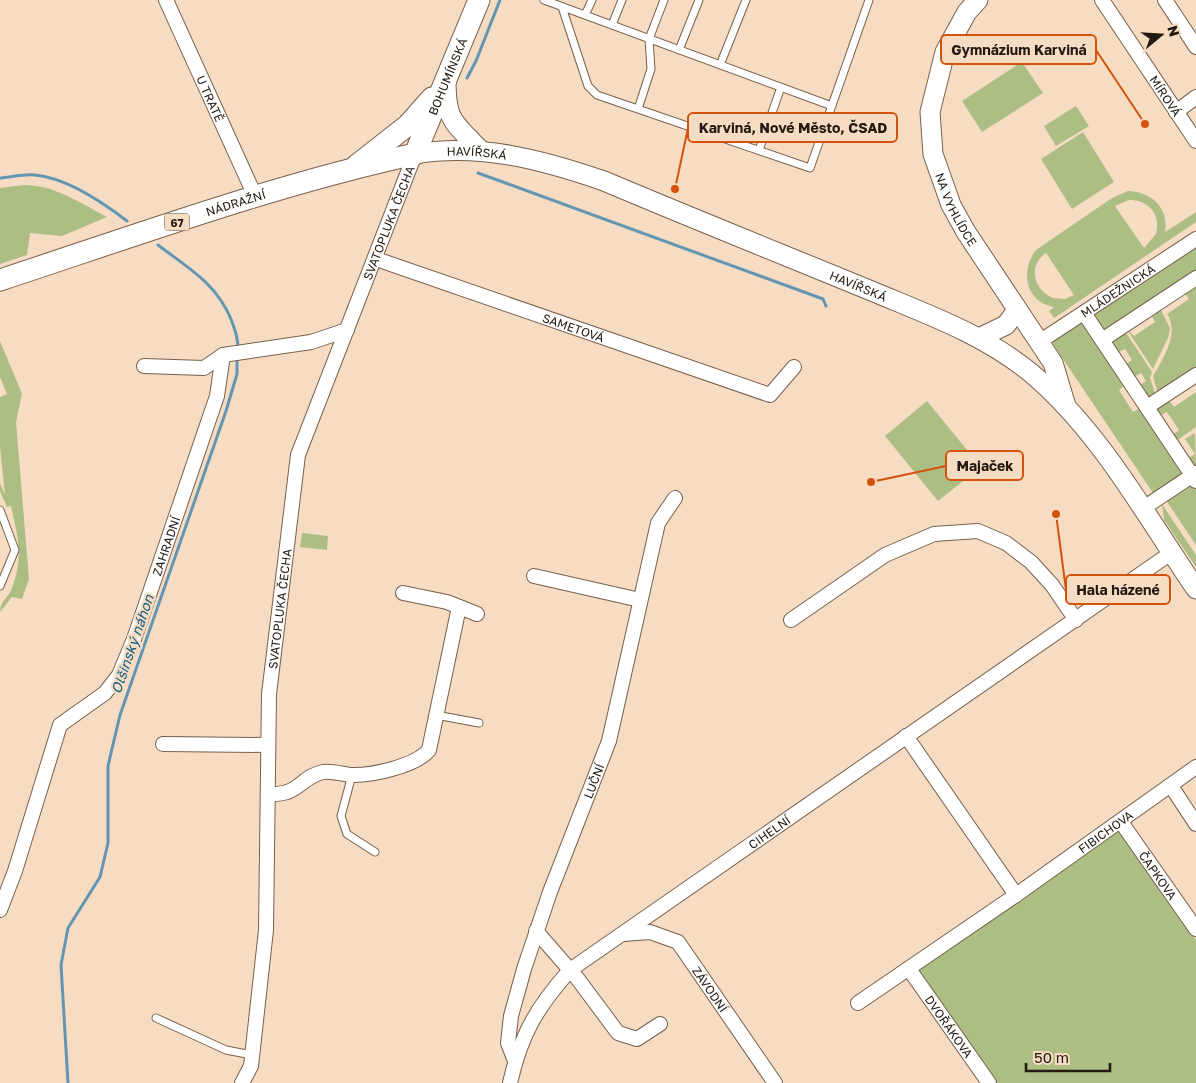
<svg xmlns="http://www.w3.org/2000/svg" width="1196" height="1083" viewBox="0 0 1196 1083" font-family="'Golos Text',sans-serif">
<rect width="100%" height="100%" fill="#f7dcc4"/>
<path fill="#adbe84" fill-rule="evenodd" d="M1022,62L1043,93L982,132L962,101Z
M1076,106L1089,126L1056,146L1044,126Z
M1083,132L1114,182L1072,209L1041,159Z
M24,185C55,185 80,203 107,217L62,236L30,233L27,255L0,264V188Z
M1128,191C1152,192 1169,208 1165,232L1196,212V222L1054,318L1049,311L1054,307C1025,302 1020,270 1036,250L1112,198ZM1129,200C1149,200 1161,214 1156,234L1144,248L1115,206ZM1046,253L1074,295L1065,299L1053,298C1034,290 1027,266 1046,253Z
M1196,243V275L1104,331L1094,318V313Z
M1196,281V372L1158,394L1153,376C1163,359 1180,333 1167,314L1189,299L1184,292Z
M1159,306L1170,328L1168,338L1153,369L1126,328L1134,336L1155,322L1151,315Z
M1082,321L1125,385L1119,390L1133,412L1140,408L1183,475L1156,493H1153L1053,344L1057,336Z
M1125,331L1152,372L1150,378L1156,396L1151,400L1137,387L1146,381L1141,373L1134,377L1129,376L1133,373L1129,367L1125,369V365L1132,360L1125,349L1117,353L1110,342Z
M0,341L22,394L16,422L29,579L22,599L12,597L0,612C0,601 9,597 12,588C24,555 18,539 11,506L7,507L0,491V483L5,495L0,447V397L7,394L0,377Z
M1196,392V427L1175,442L1172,435L1179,430L1167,412L1158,417L1156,406L1169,400L1174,407Z
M927,401L981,467L938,501L885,436Z
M1195,433L1196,466L1187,459L1195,454L1185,439Z
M1190,485L1196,486V545L1165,499Z
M1162,504L1196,555V567L1164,520Z
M302,533L328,536L327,550L300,547Z
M1120,830L1196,940V1083H995L918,971Z"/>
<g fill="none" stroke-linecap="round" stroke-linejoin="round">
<path stroke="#6496b2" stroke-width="3" d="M467,78L476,61L500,0
M478,173L823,299L826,306
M0,178C11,177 24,174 35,175C67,178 101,201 127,221
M158,245C188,268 216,283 231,319C235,330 238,338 238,349
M68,1083L61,965L68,928L100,877L108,843V766L120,715L226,411L237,374V356"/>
<g stroke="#78604b" stroke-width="9">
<path id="lane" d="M544,0L832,106
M562,7L588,86L597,95L810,168L869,0
M585,15L592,0
M612,25L622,0
M679,50L699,0
M720,65L746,0
M638,109L651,69L649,39L664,0
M759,150L781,87
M0,510L15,550L0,586
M436,715L479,723
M352,775L341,816L347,834L375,852
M156,1018L226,1050L252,1055"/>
</g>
<g stroke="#78604b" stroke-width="16">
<g id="street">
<path id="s1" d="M166,0L255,196"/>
<path id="s2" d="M1102,0L1196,141"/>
<path d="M1165,0L1196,47"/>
<path d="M1176,112L1196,97"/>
<path id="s3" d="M376,259L770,395L794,367"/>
<path d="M1084,313L1196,481"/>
<path d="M1102,340L1196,278"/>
<path id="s4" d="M1039,342L1196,239"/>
<path d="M144,366L204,368L223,355L311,342L347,330"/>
<path d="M1147,407L1196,375"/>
<path d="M1142,509L1196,473"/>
<path d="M534,576L640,600"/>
<path d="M403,593L447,602L477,614"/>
<path d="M791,620L885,555L934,534L978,531L1006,543L1031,562L1052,585L1076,620"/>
<path d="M906,736L1016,895"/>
<path d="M163,744L268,745"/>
<path d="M1171,786L1196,824"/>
<path d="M268,795C274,794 281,794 287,792C300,788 307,775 323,772C332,771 342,774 350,775C371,776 416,766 429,750L459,607"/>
<path id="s5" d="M1121,822L1196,929"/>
<path id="s6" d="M0,910L15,871L60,725L105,693L119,675L134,639L217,396L223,355"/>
<path d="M536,931L577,978L618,1033L637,1039L660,1024"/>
<path id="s7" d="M623,934L650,932L678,942L775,1083"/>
<path id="s8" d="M909,969L989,1083"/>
<path id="s9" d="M858,1003L1016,895L1196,767"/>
<path id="s10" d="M515,1061L508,1043L511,1016L524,969L550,892L609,741L658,523L675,498"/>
<path id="s11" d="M242,1083L251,1066L266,930L269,694L298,455L415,154"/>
<path id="s12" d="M510,1083C521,1034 537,1007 570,970L1171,553"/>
</g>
</g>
<g stroke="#78604b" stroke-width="21">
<g id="secondary">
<path id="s13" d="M978,0L967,12L945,52L930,112L933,154L951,205L966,232L1053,363L1066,406"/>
<path d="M446,79C446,122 453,121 480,150"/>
<path id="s14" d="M415,154C481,143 543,160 604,181C694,219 784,255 874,292C929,315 985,335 1031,373C1100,431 1146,516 1196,589"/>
<path d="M979,338L1006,325L1017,310"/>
</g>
</g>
<g stroke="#78604b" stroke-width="23">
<g id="primary">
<path d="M357,165L408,125L432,98"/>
<path id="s15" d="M0,280C137,235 274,185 415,154L479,0"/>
</g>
</g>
<use href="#lane" stroke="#fff" stroke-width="7"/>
<use href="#street" stroke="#fff" stroke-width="14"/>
<use href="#secondary" stroke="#fff" stroke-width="19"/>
<use href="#primary" stroke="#fff" stroke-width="21"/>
</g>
<g text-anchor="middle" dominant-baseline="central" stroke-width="5" stroke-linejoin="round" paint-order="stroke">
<rect fill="#f7dcc4" stroke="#635446" stroke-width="1" x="164.5" y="213.5" width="25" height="17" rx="4"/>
<g font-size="11" font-weight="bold" fill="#231910">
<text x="177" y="222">67</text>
</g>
<g font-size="12" fill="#231910" stroke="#f7dcc4">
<text stroke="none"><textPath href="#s15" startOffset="518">BOHUMÍNSKÁ</textPath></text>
<text stroke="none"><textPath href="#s2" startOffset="115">MÍROVÁ</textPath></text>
<text stroke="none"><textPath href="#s1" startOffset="108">U TRATĚ</textPath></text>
<text stroke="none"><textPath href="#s14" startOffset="62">HAVÍŘSKÁ</textPath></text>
<text stroke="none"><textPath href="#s15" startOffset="248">NÁDRAŽNÍ</textPath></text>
<text stroke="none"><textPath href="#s13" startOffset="226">NA VYHLÍDCE</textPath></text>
<text stroke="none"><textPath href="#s11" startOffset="882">SVATOPLUKA ČECHA</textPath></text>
<text stroke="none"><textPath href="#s14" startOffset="468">HAVÍŘSKÁ</textPath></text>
<text stroke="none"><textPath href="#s4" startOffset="94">MLÁDEŽNICKÁ</textPath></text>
<text stroke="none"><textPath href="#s3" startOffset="209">SAMETOVÁ</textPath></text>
<text stroke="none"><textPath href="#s6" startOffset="410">ZAHRADNÍ</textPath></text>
<text stroke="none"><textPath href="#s11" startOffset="478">SVATOPLUKA ČECHA</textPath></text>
<text stroke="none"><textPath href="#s10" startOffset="296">LUČNÍ</textPath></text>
<text stroke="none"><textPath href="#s12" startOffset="372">CIHELNÍ</textPath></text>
<text stroke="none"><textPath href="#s9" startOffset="301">FIBICHOVA</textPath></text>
<text stroke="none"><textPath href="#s5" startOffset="65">ČAPKOVA</textPath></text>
<text stroke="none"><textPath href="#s7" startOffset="114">ZÁVODNÍ</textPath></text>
<text stroke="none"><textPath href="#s8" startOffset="70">DVOŘÁKOVA</textPath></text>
</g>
<g font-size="14" font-style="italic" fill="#0f5d81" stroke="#f7dcc4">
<text transform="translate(132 644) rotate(-71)">Olšinský náhon</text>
</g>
</g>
<path fill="none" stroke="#d4530c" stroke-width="2" d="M1145 124L1096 50M675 189L688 128M871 482L946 466M1056 514L1066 590"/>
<g fill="#d4530c" stroke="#f7dcc4" stroke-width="2">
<circle cx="1145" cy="124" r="5"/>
<circle cx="675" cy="189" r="5"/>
<circle cx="871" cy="482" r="5"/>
<circle cx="1056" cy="514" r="5"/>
</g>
<g fill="#f7dcc4" stroke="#d4530c" stroke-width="2">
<rect x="941" y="35" width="155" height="29" rx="5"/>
<rect x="688" y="113" width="209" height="29" rx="5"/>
<rect x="946" y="451" width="77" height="29" rx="5"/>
<rect x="1066" y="575" width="104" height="29" rx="5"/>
</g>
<g font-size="14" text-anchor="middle" font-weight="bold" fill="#231910">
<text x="1019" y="55">Gymnázium Karviná</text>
<text x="793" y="133">Karviná, Nové Město, ČSAD</text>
<text x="985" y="471">Majaček</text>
<text x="1118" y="595">Hala házené</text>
</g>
<g transform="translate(1161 35) rotate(72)" stroke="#f7dcc4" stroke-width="4" paint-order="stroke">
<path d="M0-4L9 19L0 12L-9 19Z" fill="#231910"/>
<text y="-8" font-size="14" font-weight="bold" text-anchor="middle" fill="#231910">N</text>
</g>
<path d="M1026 1063v8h84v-8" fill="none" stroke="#231910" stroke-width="2.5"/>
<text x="1034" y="1063" font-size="15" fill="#231910" stroke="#f7dcc4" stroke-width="4" paint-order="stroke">50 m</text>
</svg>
